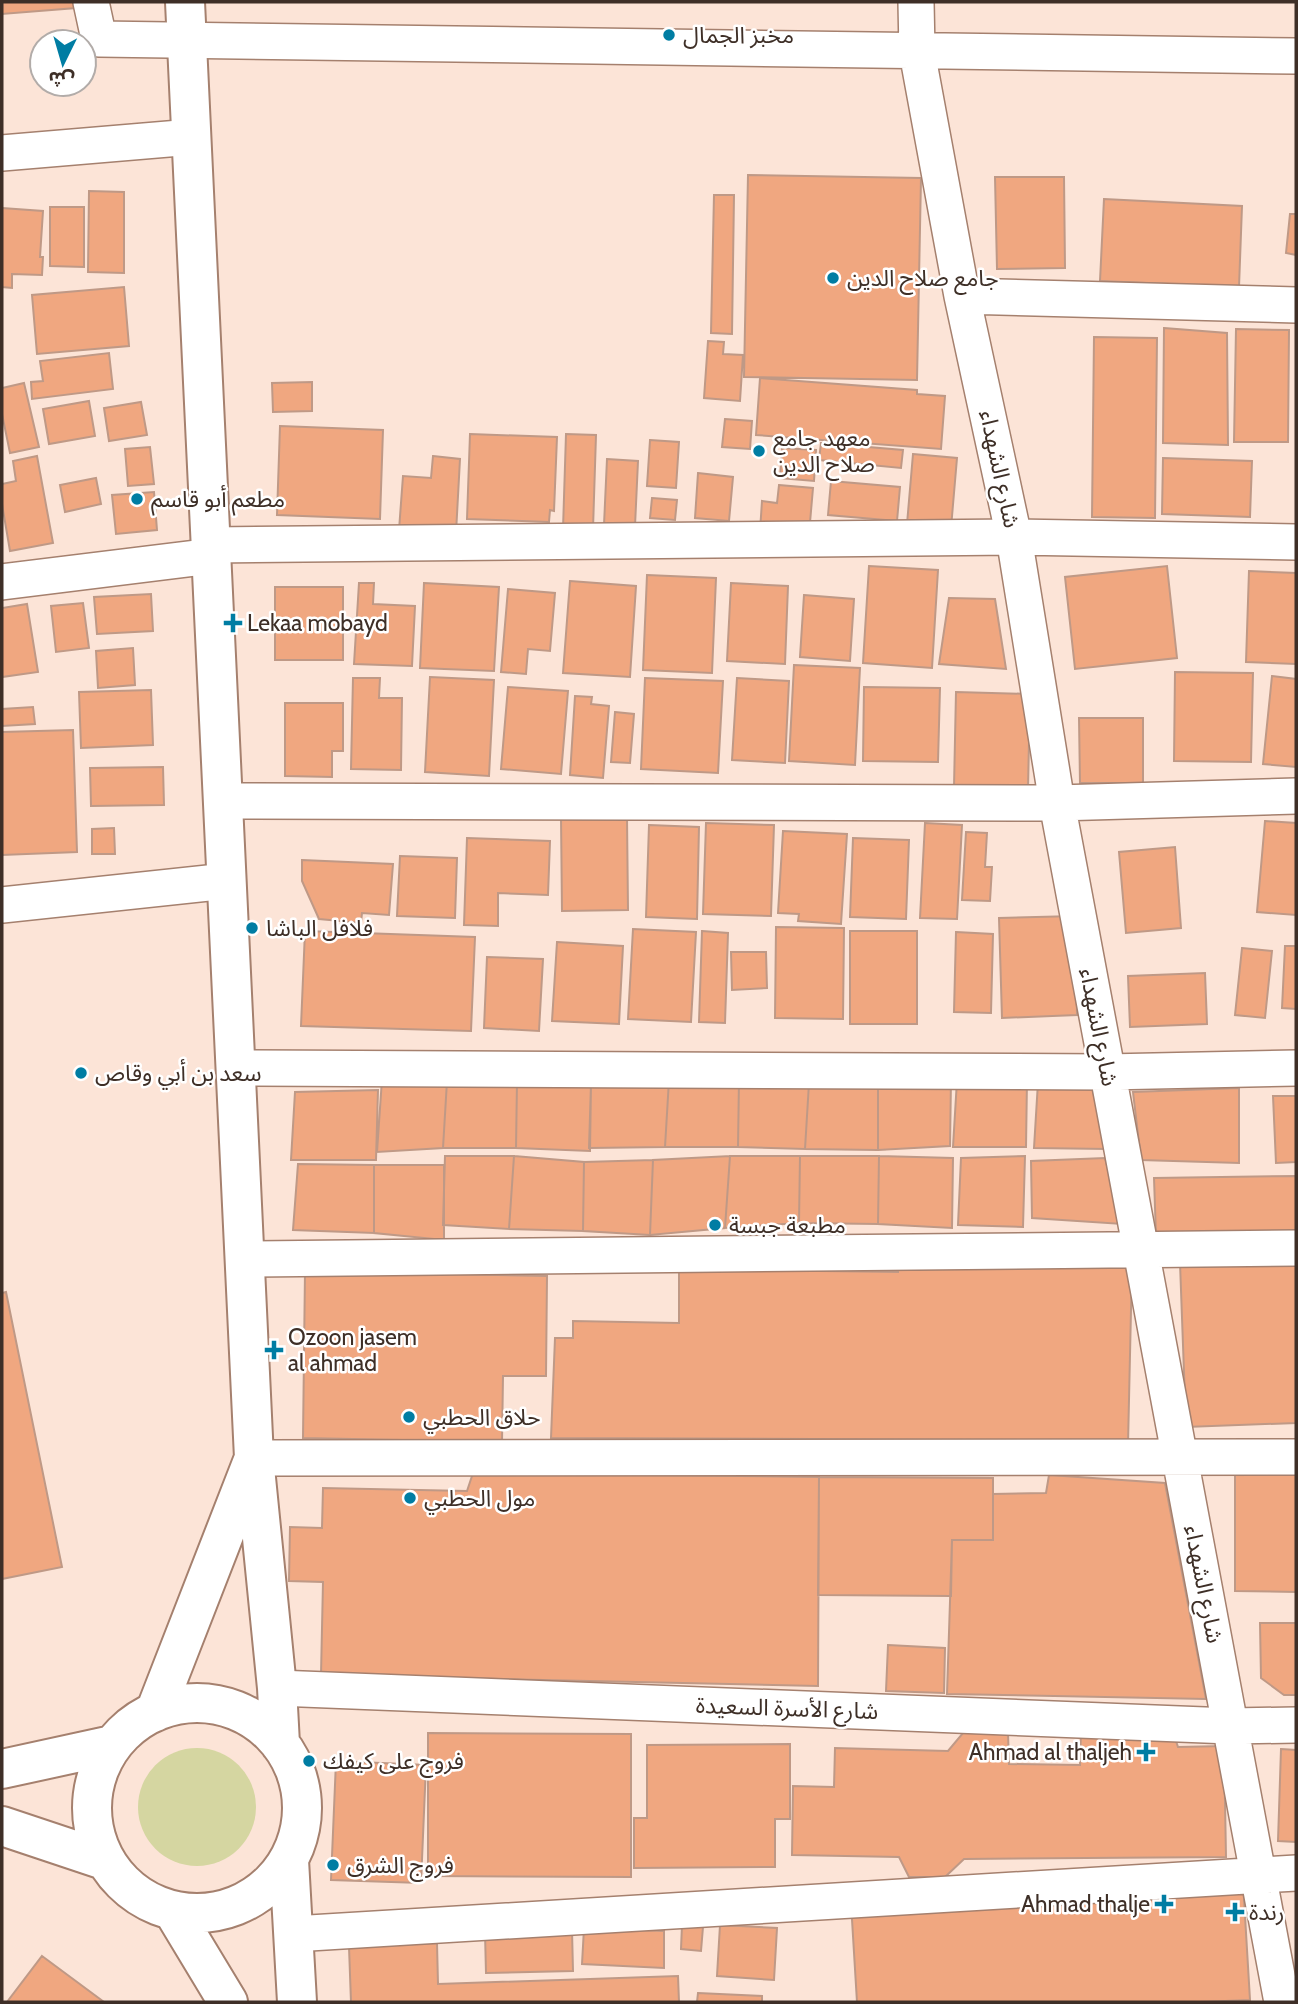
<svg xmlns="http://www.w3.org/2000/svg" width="1298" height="2004" viewBox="0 0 1298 2004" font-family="Cabin,'Noto Sans Arabic',sans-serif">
<rect width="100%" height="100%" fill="#fce4d7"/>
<path fill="#d5d6a1" d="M138 1807a59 59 0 1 1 118 0a59 59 0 1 1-118 0Z"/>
<path fill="#f0a780" stroke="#bf9986" stroke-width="2" d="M2,2H75L76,8L2,14Z
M748,175L921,178L917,380L744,377Z
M995,177H1064L1065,268L997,269Z
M89,191L124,192V273L88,272Z
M714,195H734L732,334L711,333Z
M1104,199L1242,206L1239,287L1100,281Z
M50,207H84V267L50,266Z
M2,208L43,211L40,257H43L42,275L12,274V288L2,287Z
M1290,214H1296V255L1286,253Z
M124,287L129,346L37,354L32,295Z
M1164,328L1227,333L1228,445L1163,443Z
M1236,329L1289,330L1288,442H1234Z
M1094,337L1157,338L1155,518L1092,517Z
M708,341L724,342L723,354L743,355L740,401L704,398Z
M109,353L113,389L32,399L31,382L43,381L40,361Z
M760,378L917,390V394L945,396L941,449L756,435Z
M312,382V411L273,412L272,383Z
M24,383L39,447L10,453L2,414V388Z
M89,401L95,436L49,444L43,409Z
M141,402L147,435L109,441L104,408Z
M725,419L752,421L750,449L722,447Z
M280,426L383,430L380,519L277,515Z
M470,434L557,437L554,511L550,510L549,522L467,519Z
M566,434L596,435L593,529H563Z
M650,440L679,442L676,488L647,486Z
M821,443L903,450L901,468L819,460Z
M150,447L154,484L128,486L125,449Z
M782,448L816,450L814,481L780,478Z
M913,454L957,458L951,528L907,524Z
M37,456L53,543L10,551L2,504V484L16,481L13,461Z
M433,456L460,459L456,533L399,530L403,476L431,478Z
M1163,458L1252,461L1250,517L1162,514Z
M607,459L638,461L635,526L604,525Z
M698,473L733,477L729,521L695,518Z
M96,478L101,504L65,512L60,485Z
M831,481L900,487L897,521L828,515Z
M779,485L813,488L809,534L760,531L762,501L777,503Z
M154,492L157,530L116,534L112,495Z
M652,498L677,500L675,520L650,518Z
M869,566L938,570L932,668L863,663Z
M1167,566L1177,658L1075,669L1065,577Z
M1249,571L1296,573V664L1246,662Z
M647,575L716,578L712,673L643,670Z
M570,581L636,586L630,677L563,673Z
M359,583H374L373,604L415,606L412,666L354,664Z
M424,583L499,587L494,671L420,668Z
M731,583L788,586L785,664L727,661Z
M275,587H343V660H275Z
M508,589L555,593L550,651L528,649L526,674L501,672Z
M151,594L153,631L97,634L94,597Z
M804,595L854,599L850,661L800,657Z
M949,598L995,599L1006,669L939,664Z
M83,603L89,648L56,652L51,606Z
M27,604L38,672L2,677V608Z
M133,648L135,685L98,688L96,651Z
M794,665L860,668L855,765L789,761Z
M1175,672L1253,673L1251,762L1174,761Z
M1272,676L1296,679V767L1263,764Z
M430,677L494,680L489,776L425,772Z
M353,678H380L379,698H402L401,770L351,769Z
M645,678L723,681L718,773L641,769Z
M737,678L789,681L785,763L732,760Z
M508,687L568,691L561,774L501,769Z
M864,687L940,688L938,762L863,761Z
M151,690L153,745L81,748L79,692Z
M956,692L1030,694L1028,789L954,787Z
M575,696L592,697L591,704L609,706L603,778L570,775Z
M285,703H343V751H332V777L285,776Z
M33,707L35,724L2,726V709Z
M615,712L634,714L630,763L611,762Z
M1079,718H1143V783H1080Z
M73,730L77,852L2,855V732Z
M163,767L164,805L91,806L90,768Z
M561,817H627L628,910L562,911Z
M1265,821L1296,823V915L1257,912Z
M706,823L774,825L771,916L703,914Z
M925,823L962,825L957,919L920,918Z
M649,825L699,827L697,919L646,917Z
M114,828L115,854H92V829Z
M783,831L847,834L841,924L798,921L799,914L778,913Z
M966,832L987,833L985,867H992L990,901L962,900Z
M467,838L550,841L548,895L498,893V926L464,925Z
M853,838L909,840L906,919L850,917Z
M1175,847L1181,928L1126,933L1119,852Z
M400,856L457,858L455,918L397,916Z
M302,860L393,864L389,915L362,913L361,923L319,919L302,881Z
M1075,916L1077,1015L1002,1018L999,918Z
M776,927L844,928L843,1019L775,1018Z
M633,929L696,932L691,1022L628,1019Z
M305,931L475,937L471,1031L301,1026Z
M702,931L728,933L725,1023L699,1022Z
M850,931H917V1024H850Z
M956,932L993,934L991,1013L954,1012Z
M557,942L623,946L619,1024L552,1021Z
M1285,946H1296V1009L1282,1008Z
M1242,948L1272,951L1265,1018L1235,1015Z
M731,952H766L767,988L732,990Z
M487,957L543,959L539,1031L484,1028Z
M1205,973L1207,1024L1130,1027L1128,976Z
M382,1079L447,1081L443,1148L377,1152Z
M951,1079L950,1146L878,1150V1083Z
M669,1080H739L738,1147H665Z
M669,1080L665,1147L589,1148L591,1084Z
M739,1080L809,1083L805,1149L738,1147Z
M957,1080H1027L1026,1147H953Z
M447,1081L517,1082L516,1148H443Z
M517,1082L591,1084L590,1151L516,1148Z
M1038,1082L1091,1083L1107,1149L1034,1148Z
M809,1083H878V1150L805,1149Z
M1239,1088V1163L1141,1160L1133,1092Z
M378,1090L376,1160H291L295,1092Z
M1273,1096H1296V1162L1276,1163Z
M445,1156H514L509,1229L443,1225Z
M514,1156L584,1162L583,1231L509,1229Z
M730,1156H800L799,1223L725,1228Z
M730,1156L725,1228L650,1235L653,1160Z
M800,1156H879L878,1224L799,1223Z
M879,1156L953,1158L952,1228L878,1224Z
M1025,1156L1023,1227L958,1225L961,1158Z
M1105,1158L1122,1224L1032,1218L1031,1161Z
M653,1160L650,1235L583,1231L584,1162Z
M298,1164L374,1165V1233L293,1230Z
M374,1165H444V1240L374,1233Z
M1296,1176V1231L1156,1236L1154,1178Z
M898,1262L1132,1265L1128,1445L1046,1440L551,1438L555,1338H573V1321L679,1323V1269L898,1272Z
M1296,1262V1423L1186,1427L1180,1263Z
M305,1271L547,1276L546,1376H503L502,1442L303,1438Z
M6,1292L62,1567L2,1579V1293Z
M1235,1471H1296V1592L1235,1591Z
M473,1473L819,1477L818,1686L321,1675L323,1582L289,1581L290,1527L322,1528L323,1488L467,1491Z
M1049,1475L1165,1483L1206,1699L947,1694L952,1540H993V1494L1046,1493Z
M819,1477L993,1478V1540H952L951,1596L818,1595Z
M1260,1623H1296V1695H1284L1261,1678Z
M888,1645L945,1648L944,1693L886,1691Z
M1081,1731L1173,1732L1178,1747L1224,1746L1226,1857L964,1859L945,1877H909L899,1857L792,1855L793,1786L834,1787L835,1748L948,1751L963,1733H1008L1009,1764L1080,1765Z
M428,1733L631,1734V1877L428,1876Z
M790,1744V1819H775V1867L634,1868V1818H647V1745Z
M1281,1749L1296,1750V1842L1278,1841Z
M336,1761L426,1765L421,1883L331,1880Z
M1243,1882L1250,2000L1200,2002H857L851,1903Z
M682,1925L703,1927L701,1951L681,1949Z
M720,1925L777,1928L774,1980L717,1976Z
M584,1928L664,1931V1968L582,1964Z
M572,1930L573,1971L486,1973L485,1933Z
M437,1943L438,1984L678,1976L679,2002H351L349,1947Z
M42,1956L104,2002H7Z
M698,1993L762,1996V2002H697Z"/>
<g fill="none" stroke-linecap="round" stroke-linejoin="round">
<g stroke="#a5806e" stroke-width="38">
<path id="street" d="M91,2L99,39L1296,56
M916,2L917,52L962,296L1014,537L1057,803L1282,2002
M2,153L192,137
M962,296L1296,305
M211,545L1014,537L1296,542
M2,582L212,556
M223,801L1057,803L1296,796
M2,905L227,881
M236,1068L1107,1072L1296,1068
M245,1259L1296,1248
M254,1458L1296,1457
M277,1688L1230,1726L1296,1725
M293,1934L1296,1873"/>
</g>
<g stroke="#a5806e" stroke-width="42">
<path id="secondary" d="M185,2L254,1458L277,1688L280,1744
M92 1808a105 105 0 1 1 210 0a105 105 0 1 1-210 0Z
M155,1712L252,1463
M2,1769L112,1745
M2,1826L104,1860
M289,1860L297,2002
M173,1911L228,2002"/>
</g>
<use href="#street" stroke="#fff" stroke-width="35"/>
<use href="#secondary" stroke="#fff" stroke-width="38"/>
</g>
<g fill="#007da3" stroke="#fff" stroke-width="2.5">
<circle cx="669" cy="35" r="7"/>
<circle cx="833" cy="278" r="7"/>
<circle cx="759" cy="451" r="7"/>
<circle cx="137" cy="499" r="7"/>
<path d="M229.5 612.5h7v7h7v7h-7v7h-7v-7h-7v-7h7z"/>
<circle cx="252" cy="928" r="7"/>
<circle cx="81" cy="1073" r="7"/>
<circle cx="715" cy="1225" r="7"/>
<path d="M270.5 1339.5h7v7h7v7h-7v7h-7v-7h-7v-7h7z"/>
<circle cx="409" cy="1417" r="7"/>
<circle cx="410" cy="1498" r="7"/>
<path d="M1142.5 1741.5h7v7h7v7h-7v7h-7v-7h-7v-7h7z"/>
<circle cx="309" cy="1761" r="7"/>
<circle cx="333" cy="1865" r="7"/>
<path d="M1160.5 1893.5h7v7h7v7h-7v7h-7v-7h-7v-7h7z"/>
<path d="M1231.5 1901.5h7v7h7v7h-7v7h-7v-7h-7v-7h7z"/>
</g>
<g text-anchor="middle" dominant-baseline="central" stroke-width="5" stroke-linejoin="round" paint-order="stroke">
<g font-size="23" fill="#3e2f27" stroke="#fff" text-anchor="start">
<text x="683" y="35">مخبز الجمال</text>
<text x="847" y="278">جامع صلاح الدين</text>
<text x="773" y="438">معهد جامع<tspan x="773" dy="26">صلاح الدين</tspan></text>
<text x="151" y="499">مطعم أبو قاسم</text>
<text x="247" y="623">Lekaa mobayd</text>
<text x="266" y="928">فلافل الباشا</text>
<text x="95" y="1073">سعد بن أبي وقاص</text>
<text x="729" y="1225">مطبعة جبسة</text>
<text x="288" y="1337">Ozoon jasem<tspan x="288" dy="26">al ahmad</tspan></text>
<text x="423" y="1417">حلاق الحطبي</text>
<text x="424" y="1498">مول الحطبي</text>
<text x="1132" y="1752" text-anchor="end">Ahmad al thaljeh</text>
<text x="323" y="1761">فروج على كيفك</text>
<text x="347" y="1865">فروج الشرق</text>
<text x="1150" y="1904" text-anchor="end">Ahmad thalje</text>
<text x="1249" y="1912">رندة</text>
</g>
<g font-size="23" fill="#3e2f27" stroke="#fff">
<text transform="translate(1000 469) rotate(78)">شارع الشهداء</text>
<text transform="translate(1099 1027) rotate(79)">شارع الشهداء</text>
<text transform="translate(1204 1584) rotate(79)">شارع الشهداء</text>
<text transform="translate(787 1708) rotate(2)">شارع الأسرة السعيدة</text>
</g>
</g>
<rect width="1298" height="2004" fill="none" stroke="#3e2f27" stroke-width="7"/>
<g transform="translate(63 63) rotate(185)"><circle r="33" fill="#ffffff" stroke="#b2aca9" stroke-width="2"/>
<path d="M0-5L12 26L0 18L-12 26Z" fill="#007da3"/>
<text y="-10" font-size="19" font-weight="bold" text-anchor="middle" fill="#3e2f27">ش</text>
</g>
</svg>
